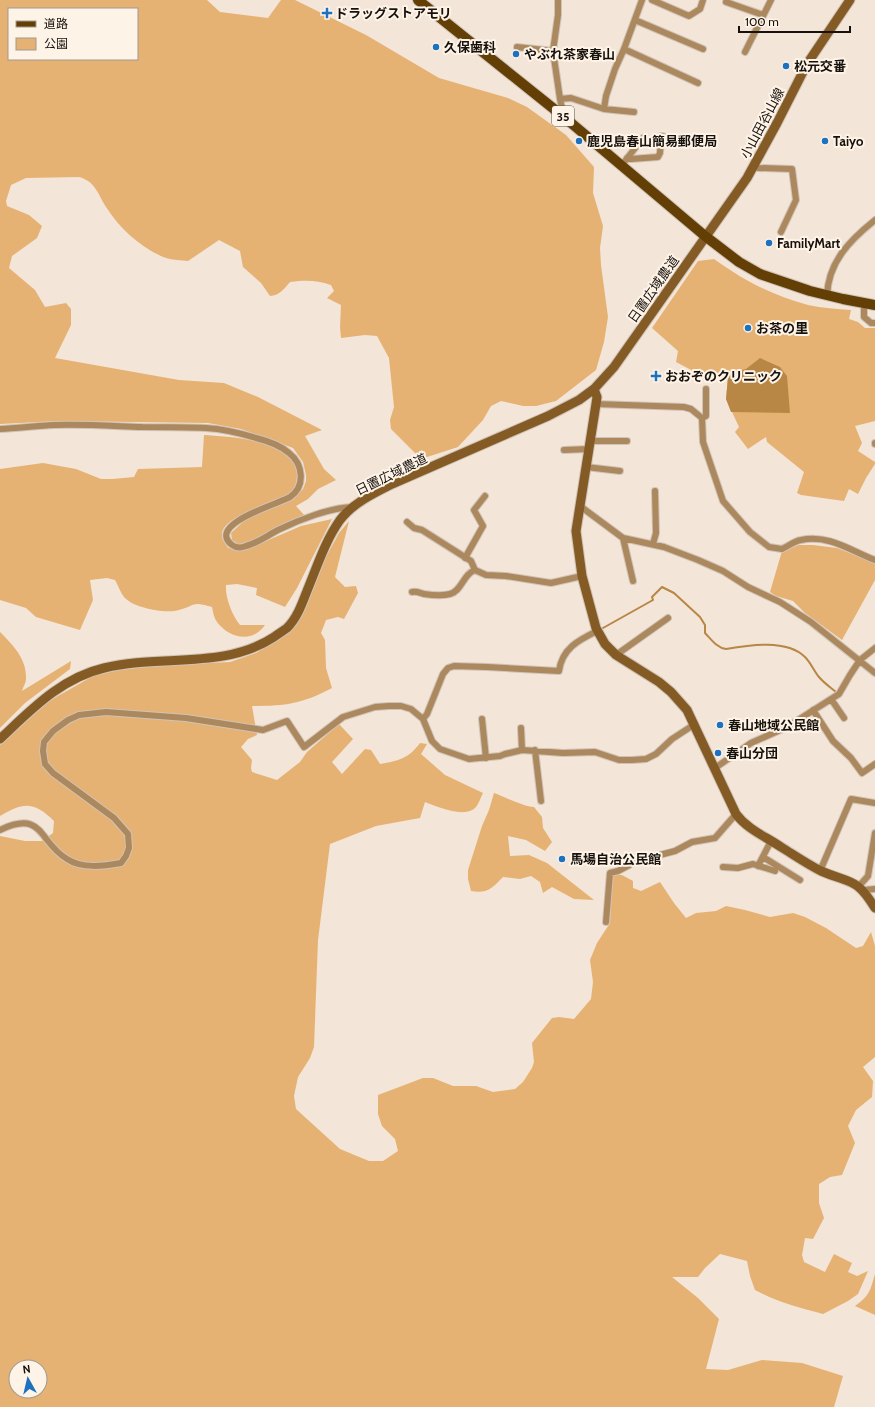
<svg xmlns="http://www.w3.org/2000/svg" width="875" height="1407" viewBox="0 0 875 1407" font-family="Cabin,'Noto Sans JP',sans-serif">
<rect width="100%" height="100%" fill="#f3e5d7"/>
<path fill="#e5b273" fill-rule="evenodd" d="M0,0H207L220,12L268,18L281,0H295L366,35L439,78L508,98L527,107L566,135L594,167L593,193L603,226L600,248L601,265L608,317L604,342L596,370L556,401L536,406H523L501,401L491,406L483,420L458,447L421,459L391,429L390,420L394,407L389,358L377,336L365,335L341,338L340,327L341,305L327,298L334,291L331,285C316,280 306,280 290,282C284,289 280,295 270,296L261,283L243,267L240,251L219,240L188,261C181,260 173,260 166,258C142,249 120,229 106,207C98,194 95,181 79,177L26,178L11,185L6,201L7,206L29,215L42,226L37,238L12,256L9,268L35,290L45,307L66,303L71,309V325L55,358L179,380L224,383L258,397L322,430L305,436L324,469L336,480L318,489L308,499L296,506L305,516L278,526L246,544H238L232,540L231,533L245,520L294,498L303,489L306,481V475L303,462L293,448L241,429L208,423L58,421L0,424ZM9,9H137V59H9Z
M714,259C745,281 771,295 808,305C822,308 837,309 851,310L849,319L858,322L865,328H875V421L855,426L862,443L858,451L875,462V464L866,478L858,494L849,489L844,501L801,495L797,493L804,472L767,442L766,437L748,449L735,432L739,427L726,399L728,377L695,372L676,362L678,351L652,328L698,261Z
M204,435C229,437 297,439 297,475C297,482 295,489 289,494C277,504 213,516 223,540C224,543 227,545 228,548L245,550L301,526L332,519L297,588L285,607L256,595L257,588L237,584L226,585C225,597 232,615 240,625H265C252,644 229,638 217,622C214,618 213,612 212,607C191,601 197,605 179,610C166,614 133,608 124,597C120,592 118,585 115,580L107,578L90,580L93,600L80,630L36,617L26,608L0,600V469L43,463L76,469L101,479H113L134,477L138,469L202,467Z
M349,521L335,577L345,587L356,586L358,593L344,619L338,617L326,620L321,633L325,640L326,668L332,688C302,704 285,706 252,706L257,735L248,739L241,747L252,760L251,768L252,772L277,780L300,762L307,752L339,724L353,739L332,762L342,774L365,749L371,750L380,764C399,761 409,758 420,743L427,744L421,754L445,775L483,793C481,797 479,803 476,807C465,819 438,807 425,802L420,818L376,826L330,844L318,940L314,1047L310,1058L298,1077L294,1096L296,1109L340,1149L369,1161H383L398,1151L395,1139L382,1126L378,1114V1095L423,1078H433L453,1086H476L493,1092L515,1089L523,1082L532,1068L534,1062L532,1043L552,1018L559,1017L574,1019L591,999L593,982L590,960L597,943L610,923L612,875H622L633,881V888L641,891L660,882L674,903L686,918L696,913L716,911L726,906L745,910L770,917L793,913L805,917L826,928L856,948L863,946L871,932L875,946V1057L863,1067L873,1081L872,1097L856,1110L848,1126L855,1143L842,1175L830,1177L819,1184V1203L824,1218L813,1239L805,1238L802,1255L804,1262L825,1272L834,1254L852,1263L848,1272L857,1276L868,1271L858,1294L848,1301L823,1314C799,1308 777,1302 755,1290L750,1276L747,1261L720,1254L705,1268L698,1277H672L698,1298L719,1319L706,1369L728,1370L762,1360L802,1363L843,1376L834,1407H0V836L25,841H42L53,833L54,821C34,801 23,802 0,816V745L44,704L93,676L119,670L164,665L230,662L256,653L274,642L290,631L303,612L326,557L339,533ZM16,1367H40V1391H16Z
M799,545H813L837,548L875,563V580L842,640L805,613L793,601L776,596L770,592L782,551Z
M0,632C13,645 27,659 26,679C26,683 23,687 22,691L71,661L70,669L25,703L0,728Z
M494,793C505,797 524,807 534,807L542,817L543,828L552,842L545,851L526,840L508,836L510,856L529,855L547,863L594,900L574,899L552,887L543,893L540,882L531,876L520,879L503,877C492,888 488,894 471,891L468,879V870L482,826L489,810Z
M875,1274V1315L855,1306C870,1295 870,1291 875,1274Z"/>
<path fill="#b88645" d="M760,358L780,367L787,376L790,413L731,412L726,399L728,377L735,372L746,369Z"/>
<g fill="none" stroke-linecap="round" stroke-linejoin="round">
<path stroke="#b88645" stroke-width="2" d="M603,628L653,600L652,597L662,587L674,593L700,617L705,625V633C711,639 717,648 726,649C749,645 787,639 805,657C811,663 814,671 819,677C824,683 830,687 836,692"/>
<g stroke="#d0c3b7" stroke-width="8">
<path id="street" d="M558,0V15L553,51L560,99L564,117
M652,0L689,16L700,9L703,0
M726,2L763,15
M635,20L703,49
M517,47L553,51
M624,49L698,83
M745,52L771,0
M560,99L571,98L604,109L606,96L615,69L624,49L642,0
M604,109L634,112
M627,158L631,159L658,157L660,153L661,136L665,137
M625,161L643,138
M755,164L758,168L792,169L796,200L781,232
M827,296C828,262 850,240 875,220
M866,302L864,309V317L871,323H875
M596,404L684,407L691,409L702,418L703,442L723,501L750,532L769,547L782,549C789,546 794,541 801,540C829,534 851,551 875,560
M702,418L706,416V389
M0,429C18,428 36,426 54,425C83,424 113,426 142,427C163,427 185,427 206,428C223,429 240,433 256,438C268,441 280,445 289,453C303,464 306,486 290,497C281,503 205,524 232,545C236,548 241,548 246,546C258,543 268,535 278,530C298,520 332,507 353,507
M590,441H627
M875,443V444
M564,450L589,449
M586,467L620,471
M580,506L623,538L664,547L698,560L723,571L748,587L780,602L811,622L875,673
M407,522L414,528L422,530L471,561L475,570L486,575L506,576L551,583L582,576
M623,538L633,581
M653,544L656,533L655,491
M465,558L483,526L474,510L485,496
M412,592C417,591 420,593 424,594C431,595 443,596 450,594C462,591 463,574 475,570
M616,655L668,618
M831,699L844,718
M813,710L833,741L851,758L862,773L875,764
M423,719L427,714L443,674L448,668L454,666L487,667L559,671C562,648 579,640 597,631
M482,719L486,758
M521,728L522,750
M535,750L541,801
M715,768L751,743L787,727L839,694L850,675L860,660L875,648
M0,830C44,809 38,842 67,859C82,869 104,866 121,863L126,856L129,848L128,834L114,818L53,773L45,764L43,751L44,742L53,731L68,720L79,715L106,712L186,718L263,730L287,721L304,747L343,717L375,707L389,706H401L411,709L423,719L432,741L440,749L469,759L500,756L505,754L522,750L563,753L595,752L619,760H632L646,759L656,754L672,739L695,724
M763,857L800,880
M758,866L771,841
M723,867L738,868L753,864L775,871
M820,871L851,799L875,803
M859,886L868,876L875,833
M864,890L875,889
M606,922L610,873L618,871L637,861L675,851L692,842L715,838L736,814"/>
</g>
<g stroke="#d0c3b7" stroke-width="11">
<path id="secondary" d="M594,389L597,397L596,404L576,531L582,576L596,628L605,644L616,655L659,682L671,692L687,710L736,814C748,830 765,836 781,847C794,855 807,864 821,871C851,884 856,877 875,908
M0,739C31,710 61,678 104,668C160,654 224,670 274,637C278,634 283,631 287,628C297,618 302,604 307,591C317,567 325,541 340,520C353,503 374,493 392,484L548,416L579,400L594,389L614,367L747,178L777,123L807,64L850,0"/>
</g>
<g stroke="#d0c3b7" stroke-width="12">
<path id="primary" d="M418,0L564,117L705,236L739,262L760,274L810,291L843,299L875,305"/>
</g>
<use href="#street" stroke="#ab885d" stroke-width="6"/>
<use href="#secondary" stroke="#845b25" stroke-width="9"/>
<use href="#primary" stroke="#633f06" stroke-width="10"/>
</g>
<g fill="#1d72c0" stroke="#fef3e7" stroke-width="1.5">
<path d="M325 7h4v4h4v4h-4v4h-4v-4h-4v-4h4z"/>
<circle cx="436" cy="47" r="4"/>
<circle cx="516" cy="54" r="4"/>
<circle cx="786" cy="66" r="4"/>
<circle cx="579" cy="141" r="4"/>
<circle cx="825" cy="141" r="4"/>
<circle cx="769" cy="243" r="4"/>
<circle cx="748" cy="328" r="4"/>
<path d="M654 370h4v4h4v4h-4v4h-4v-4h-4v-4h4z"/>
<circle cx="720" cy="725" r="4"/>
<circle cx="718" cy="753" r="4"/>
<circle cx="562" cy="859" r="4"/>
</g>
<g text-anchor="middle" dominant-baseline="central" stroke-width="4" stroke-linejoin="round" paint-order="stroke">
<rect fill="#fef3e7" stroke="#5c554e" stroke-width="1" x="552" y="106" width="22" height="20" rx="3"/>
<g font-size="12" font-weight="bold" fill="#16110c">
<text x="563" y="116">35</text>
</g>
<g font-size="13" font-weight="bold" fill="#16110c" stroke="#fef3e7" text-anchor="start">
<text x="335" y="13">ドラッグストアモリ</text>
<text x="444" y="47">久保歯科</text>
<text x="524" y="54">やぶれ茶家春山</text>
<text x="794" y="66">松元交番</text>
<text x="587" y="141">鹿児島春山簡易郵便局</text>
<text x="833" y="141">Taiyo</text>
<text x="777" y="243">FamilyMart</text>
<text x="756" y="328">お茶の里</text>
<text x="665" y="376">おおぞのクリニック</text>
<text x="728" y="725">春山地域公民館</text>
<text x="726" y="753">春山分団</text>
<text x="570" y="859">馬場自治公民館</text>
</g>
<g font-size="13" fill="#16110c" stroke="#fef3e7">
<text transform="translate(762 123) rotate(-62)">小山田谷山線</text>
<text transform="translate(653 289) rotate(-55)">日置広域農道</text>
<text transform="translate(391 474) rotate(-26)">日置広域農道</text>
</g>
</g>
<rect x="8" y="8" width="130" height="52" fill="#fef3e7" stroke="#a1998f"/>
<rect x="16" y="21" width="20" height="6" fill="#633f06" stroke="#a1998f"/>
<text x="44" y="28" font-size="12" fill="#16110c">道路</text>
<rect x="16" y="38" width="20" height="12" fill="#e5b273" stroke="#a1998f"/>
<text x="44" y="48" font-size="12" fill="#16110c">公園</text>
<g transform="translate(28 1379) rotate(352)"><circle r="19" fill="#fef3e7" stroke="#a1998f"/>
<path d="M0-3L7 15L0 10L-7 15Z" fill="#1d72c0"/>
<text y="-6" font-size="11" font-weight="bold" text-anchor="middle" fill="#16110c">N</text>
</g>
<path d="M739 26v6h111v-6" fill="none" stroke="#16110c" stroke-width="2"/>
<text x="745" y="26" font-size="12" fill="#16110c" stroke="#fef3e7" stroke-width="3" paint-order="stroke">100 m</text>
</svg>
